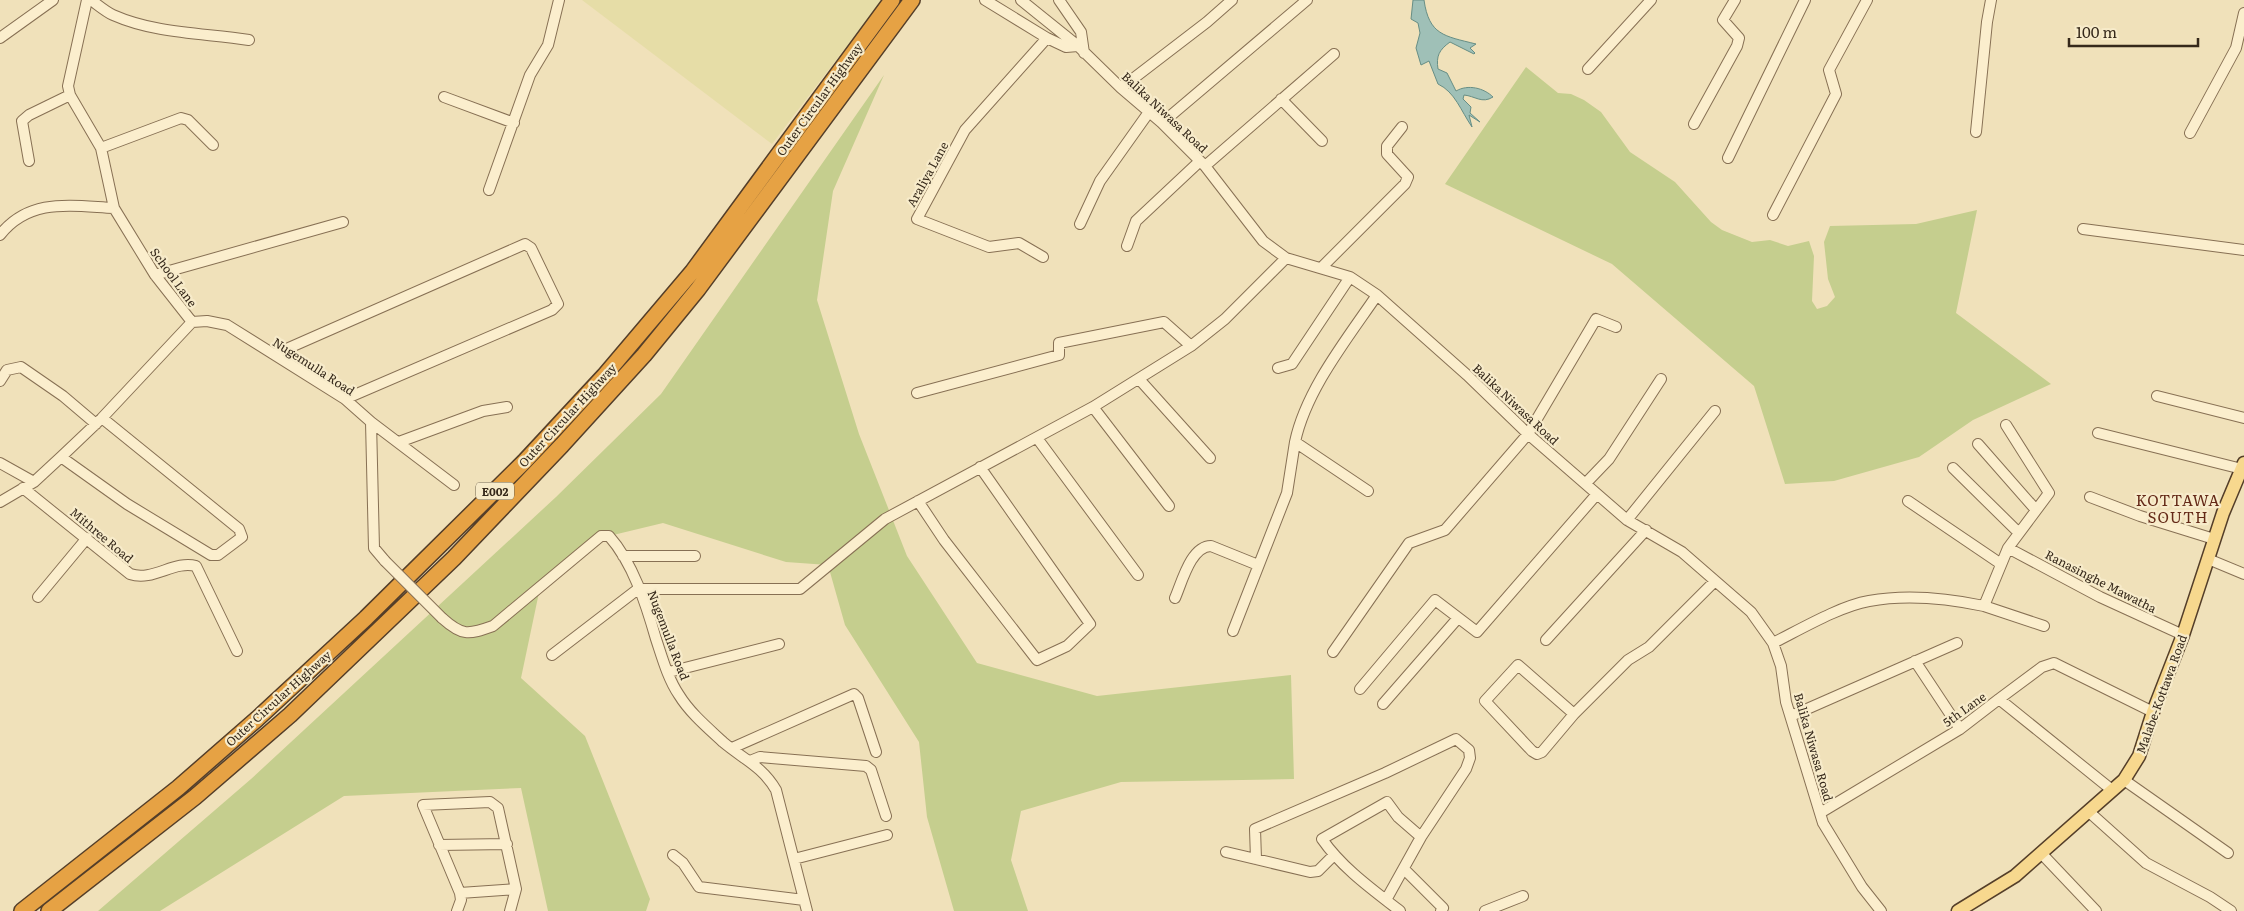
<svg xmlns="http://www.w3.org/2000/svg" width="2244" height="911" viewBox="0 0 2244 911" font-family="Literata,serif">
<rect width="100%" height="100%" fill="#f0e1ba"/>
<path fill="#e6dda7" d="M582,0H882L772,144Z"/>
<path fill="#c5ce8e" d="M1526,67L1558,93L1571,94L1584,100L1601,112L1630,152L1675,182L1711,222L1722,230L1752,242L1770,240L1788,246L1809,241L1814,256L1812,301L1817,309L1827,306L1835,297L1828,279L1824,242L1830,226L1916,224L1977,210L1956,313L2051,384L1973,420L1919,457L1834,481L1785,484L1754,386L1612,264L1445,184Z
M884,75L833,191L817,300L859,434L907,556L977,663L1097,696L1291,675L1294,779L1121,782L1021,811L1011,860L1028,911H954L927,817L919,742L845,625L828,565L786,562L663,523L609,536L541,583L521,678L585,736L650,899L646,911H548L521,788L344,796L160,911H98L251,779L556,497L661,394Z"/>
<path fill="#9fc0b7" stroke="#678e85" d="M1413,0H1424C1429,35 1444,36 1476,44L1470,48L1475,53L1474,54L1450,42C1439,50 1436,56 1438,69L1447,73L1456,91C1468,84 1484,88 1493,97C1482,104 1475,96 1464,95L1463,99L1471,107L1470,113L1480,122L1469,115L1472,127C1461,111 1455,92 1438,84L1429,61L1421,65L1416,48L1420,33L1418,23L1411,19Z"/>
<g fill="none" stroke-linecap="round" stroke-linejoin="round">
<g stroke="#877054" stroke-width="12">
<path id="minor" d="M87,0L68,86L70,95L101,148L114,208L155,275L192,322
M91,0C98,5 106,12 113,15C156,34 204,33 249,40
M985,0L1047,38L1066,47L1078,46
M1021,0L1078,46L1121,88L1162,123L1205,166L1263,241L1286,258L1350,277L1377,295L1467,375L1528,434L1627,520L1682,552L1751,612L1773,643L1781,666L1786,702L1823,823L1862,887L1881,911
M1059,0L1081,32L1084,53
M0,38L53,0
M1588,69L1651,0
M1121,88L1207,22L1232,0
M444,97L514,123
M1281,99L1322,141
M1162,123L1307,0
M1694,124L1737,46L1739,38L1723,20L1735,0
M1976,132L1987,22L1991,0
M2190,133L2236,48L2244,13
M101,148L181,118L188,120L213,145
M1728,158L1805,0
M29,161L22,121L29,115L70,95
M1205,166L1334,54
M489,190L530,75L548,45L559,0
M1773,215L1836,94L1829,70L1867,0
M1080,224L1100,181L1149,112
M2083,229L2244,250
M0,235C30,197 72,206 114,208
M1127,246L1136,221L1200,161
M1043,257L1019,243L989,247L917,219L965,130L1047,38
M1321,268L1405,184L1408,177L1387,154V146L1402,127
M155,275L343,222
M192,322L207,321L227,325L345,399L371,422L374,548L385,561
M275,354L525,244L531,248L558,304L552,310L345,399
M1278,368L1292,364L1350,277
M1139,379L1210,458
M0,381L7,370L21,367L63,396L96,424
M917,393L1059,355V343L1164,322L1191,346
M2157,396L2244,418
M1093,407L1169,506
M371,422L454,485
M2098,433L2242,469
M1037,438L1138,575
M399,442L483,411L507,407
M1978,444L2036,510
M61,457L127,504L211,555H218L242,537L239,529L102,418
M0,463L34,482
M1953,468L2019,533
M1586,483L1609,459L1661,379
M23,488L130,574C153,582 174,560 196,566L237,651
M1368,491L1295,442C1306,390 1347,339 1377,295
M2090,497L2140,516L2214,539
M918,501L944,540L1037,660L1067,646L1090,624L980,467
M1908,501L2001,564
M0,502L34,482L61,457L102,418L192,322
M1627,520L1715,411
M2008,548L2100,597L2183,635
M623,556H695
M2208,559L2244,574
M38,597L87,538
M1175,598C1182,582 1191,546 1211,546L1258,565
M1984,606L2044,626
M442,618C462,636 468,635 493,626L601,536H609C633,563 646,604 656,639C662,657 668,679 679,695C690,713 708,728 723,742C743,759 762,766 776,790L807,911
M1233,631L1287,493L1295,442
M1546,640L1646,530
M1773,643C1801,629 1840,606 1869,601C1907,594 1946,598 1984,606L2008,548L2049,493L2006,425
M1333,652L1409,543L1445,530L1528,434L1596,319L1616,327
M552,655L638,589H800L885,519L1093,407L1191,346L1225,319L1286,258
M1915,661L1960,729
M669,672L779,644
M1360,689L1435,600L1477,632L1597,494
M1999,699L2042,667L2054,663L2153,712
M1383,704L1458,618
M1574,714L1518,665L1485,701L1532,751L1537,754L1542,752L1574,714L1628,660L1649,647L1715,581
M1791,716L1957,643
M732,748L854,694L858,698L876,752
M750,761L760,757L866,766L871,770L886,816
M2124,780L2228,853
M2088,811L2146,863L2210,897L2231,911
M1820,813L1960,729L1999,699L2112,790
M439,845L507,844
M1226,852L1310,872L1318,871L1333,856
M2041,853L2096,911
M673,855L683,863L699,887L804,900
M794,859L887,835
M1256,859L1255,829L1385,773L1456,739L1469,750L1470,758L1466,769L1421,837
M1404,869L1443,908L1441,911
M460,893L516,889
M1386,900L1421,837L1398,817L1387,802L1322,839C1342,868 1373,890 1400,911
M457,911L461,900L460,893L423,805L490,802L498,808L516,889L510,911
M1485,911L1523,896"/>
</g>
<g stroke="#543e29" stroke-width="15">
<path id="major" d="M1958,911L2015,876L2124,780L2139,756L2153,712L2183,635L2223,513L2244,463"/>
</g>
<g stroke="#543e29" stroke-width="18">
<path id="highway" d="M22,911L178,788L257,719L366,618L525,461L604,376L693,271L892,0
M49,911L195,797L290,715L454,558L562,445L644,355L698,289L912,0"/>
</g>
<use href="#minor" stroke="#fbeecd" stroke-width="10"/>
<use href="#major" stroke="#f7d88e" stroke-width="12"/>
<use href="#highway" stroke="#e6a244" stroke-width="15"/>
<g stroke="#877054" stroke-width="12" stroke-linecap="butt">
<path id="minor-bridge" d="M385,561L442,618"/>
</g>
<use href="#minor-bridge" stroke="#fbeecd" stroke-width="10"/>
</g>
<g text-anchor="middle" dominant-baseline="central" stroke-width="4.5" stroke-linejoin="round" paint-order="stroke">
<rect fill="#f7ebca" stroke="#6f624f" stroke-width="1" x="476" y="482.5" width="38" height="17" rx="4"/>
<g font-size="11" font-weight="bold" fill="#35281a">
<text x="495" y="491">E002</text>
</g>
<g font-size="12" fill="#35281a" stroke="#f7ebca">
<text transform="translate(819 99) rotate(-54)">Outer Circular Highway</text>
<text transform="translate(1165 112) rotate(43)">Balika Niwasa Road</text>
<text transform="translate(927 174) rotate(-61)">Araliya Lane</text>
<text transform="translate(174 277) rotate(54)">School Lane</text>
<text transform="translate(314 366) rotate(33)">Nugemulla Road</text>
<text transform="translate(1516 404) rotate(43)">Balika Niwasa Road</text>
<text transform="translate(567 415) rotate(-47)">Outer Circular Highway</text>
<text transform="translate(102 535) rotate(40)">Mithree Road</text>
<text transform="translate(2101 581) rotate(27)">Ranasinghe Mawatha</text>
<text transform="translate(669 635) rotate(69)">Nugemulla Road</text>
<text transform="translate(2161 694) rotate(-70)">Malabe-Kottawa Road</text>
<text transform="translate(278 698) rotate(-42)">Outer Circular Highway</text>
<text transform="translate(1964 709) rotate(-36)">5th Lane</text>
<text transform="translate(1814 747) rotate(74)">Balika Niwasa Road</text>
</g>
<g font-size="15" letter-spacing="1" fill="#642917" stroke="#f7ebca">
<text x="2178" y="499">KOTTAWA<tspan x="2178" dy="17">SOUTH</tspan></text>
</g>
</g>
<path d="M2069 38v8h129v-8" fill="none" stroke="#35281a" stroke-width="2.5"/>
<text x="2076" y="38" font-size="15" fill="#35281a" stroke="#f7ebca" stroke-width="4" paint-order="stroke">100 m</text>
</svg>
